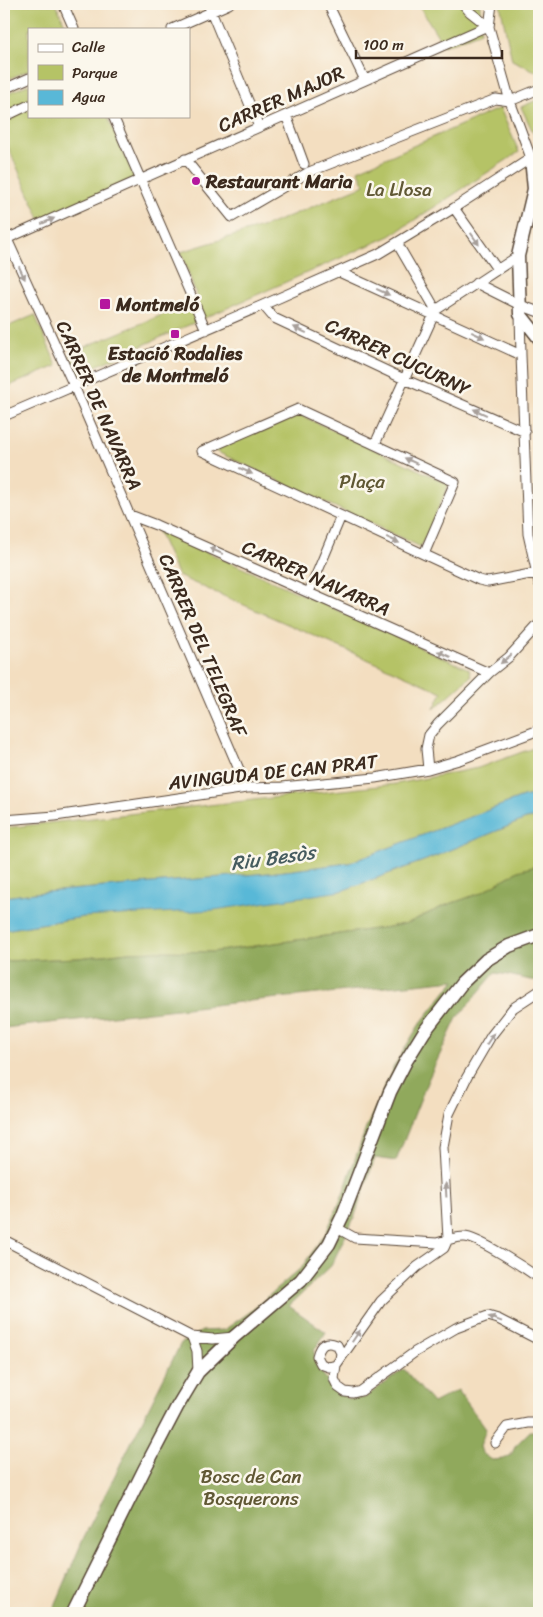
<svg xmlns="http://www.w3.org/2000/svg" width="543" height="1617" viewBox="0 0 543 1617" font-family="Sriracha,sans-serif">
<rect width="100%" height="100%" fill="#fbf7ec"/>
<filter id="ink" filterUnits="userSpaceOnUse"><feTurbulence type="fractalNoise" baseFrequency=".02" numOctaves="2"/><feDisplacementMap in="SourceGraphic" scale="10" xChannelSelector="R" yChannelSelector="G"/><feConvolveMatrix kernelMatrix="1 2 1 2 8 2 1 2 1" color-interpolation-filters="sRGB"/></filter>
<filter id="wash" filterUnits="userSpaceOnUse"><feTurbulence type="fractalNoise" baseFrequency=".0096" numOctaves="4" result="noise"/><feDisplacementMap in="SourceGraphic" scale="20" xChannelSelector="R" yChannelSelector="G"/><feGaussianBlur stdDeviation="1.12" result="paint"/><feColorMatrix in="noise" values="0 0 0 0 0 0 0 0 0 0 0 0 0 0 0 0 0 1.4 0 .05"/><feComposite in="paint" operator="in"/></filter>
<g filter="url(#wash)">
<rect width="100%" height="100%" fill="#f3dec0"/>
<path fill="#b5c366" stroke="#787642" d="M4,4H56L67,29H29V70L4,81Z
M418,4H468L480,5L481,32L444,46Z
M500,4H539V73L512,60Z
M29,84V103L4,114V95Z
M539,99V145L521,107Z
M500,108L519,152L390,236L78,374L70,353L198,300L181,252L268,225L365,185L358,170Z
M29,109V116H107L136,180L41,221L4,138V120Z
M35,315L57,366L4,388V328Z
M298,414L449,484L421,547L213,450Z
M158,532H162L469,669L471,676L434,709L442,692L178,576Z
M539,746V794L523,797L349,863L269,873L35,893L4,897V828L396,784L478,768Z
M539,817V865L518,871L481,893L444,906L408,923L389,927L212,952L158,951L128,952L79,958L4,961V930L83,917L341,891L426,860L526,819Z"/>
<path fill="#90a95b" stroke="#666a3c" d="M539,865V981C524,980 510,974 495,973L457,1018L428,1080L396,1161L375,1158L354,1218L331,1266L289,1306L326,1332L314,1351L315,1364L337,1393L349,1399L364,1398L404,1369L433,1403L458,1390L486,1429L480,1446L482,1453L492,1460L504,1459L511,1455L516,1445L530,1431H539V1613H52L84,1537L181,1343L202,1331L224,1330L250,1312L301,1268L326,1233L341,1199L366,1128L394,1066L419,1025L455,980L259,1000L4,1028V961L79,958L128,952L158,951L212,952L389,927L408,923L444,906L481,893L518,871Z"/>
<path fill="#59b8d7" stroke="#4a717a" d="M539,794V817L526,819L426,860L341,891L214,910L83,917L4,930V897L35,893L269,873L349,863L523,797Z"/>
</g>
<g filter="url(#ink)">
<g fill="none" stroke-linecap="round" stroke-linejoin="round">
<g stroke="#574536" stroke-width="11">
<path id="street" d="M63,4L74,29
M208,4L259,127
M328,4L365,80
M463,4L470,12L489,27
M492,4L489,27L510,101L531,158L539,167
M172,29L229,4
M4,89L29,78
M286,115L304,164
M113,116L206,330
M4,117L29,105
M185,159L232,217L309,172L496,99L510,101L539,89
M454,208L497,269
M7,239L74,386L247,788
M4,240L483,28L489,27
M397,243L436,310
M339,272L521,355
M476,283L520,305L539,312
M263,305L274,318L404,379L525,432
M520,314L521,355L528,534L539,583
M4,416L263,305L378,254L454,208L531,158
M375,444L436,310L518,256
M202,451L479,580L488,582L536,573
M202,451L298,409L455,482L424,554
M130,515L156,525L489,673
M309,592L341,516
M428,769L426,749L429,735L438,724L489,673L509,657L539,624
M4,820L55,816L247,788L282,787L375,778L428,769L459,760L539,730
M539,991L513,1008L491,1036L467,1077L449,1114L443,1147L448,1239L444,1248L417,1267L381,1301L336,1365L334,1379L338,1387L345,1392L353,1393L361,1391L415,1352L456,1328L488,1316L498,1319L539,1340
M337,1228L355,1238L437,1243C446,1240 455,1237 464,1237C478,1237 526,1269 539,1278
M4,1240L192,1337L213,1339L234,1337
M192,1337L197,1351L198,1372
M336,1365L329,1367L321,1364L317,1356C320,1344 326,1340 337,1345L341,1353L340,1359
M495,1443L507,1427L528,1423H539"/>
</g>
<g stroke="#574536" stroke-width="15">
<path id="secondary" d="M531,158L534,189L518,256L520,314L539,338
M73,1613L144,1470L177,1407L198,1372L234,1337L301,1280L329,1244L343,1215L390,1092L406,1061L424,1032L462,983L486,960L509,946L539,935"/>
</g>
<use href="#street" stroke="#fff" stroke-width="9"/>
<use href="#secondary" stroke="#fff" stroke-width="12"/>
</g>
<defs><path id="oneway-solid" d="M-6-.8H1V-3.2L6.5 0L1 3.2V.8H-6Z" transform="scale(1.25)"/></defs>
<g fill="#a79f9a">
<use href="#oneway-solid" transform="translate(48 221) rotate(-24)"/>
<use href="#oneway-solid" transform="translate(475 239) rotate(55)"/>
<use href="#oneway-solid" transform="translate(22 273) rotate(65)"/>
<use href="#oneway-solid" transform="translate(383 292) rotate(25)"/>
<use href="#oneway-solid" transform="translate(300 330) rotate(-155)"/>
<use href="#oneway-solid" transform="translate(478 335) rotate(25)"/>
<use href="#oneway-solid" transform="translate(480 412) rotate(-156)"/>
<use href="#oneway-solid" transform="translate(411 461) rotate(-155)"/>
<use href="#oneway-solid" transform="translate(246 471) rotate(25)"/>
<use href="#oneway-solid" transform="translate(393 540) rotate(25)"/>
<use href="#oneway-solid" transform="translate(216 551) rotate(-156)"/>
<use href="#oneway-solid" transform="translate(444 654) rotate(-156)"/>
<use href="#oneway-solid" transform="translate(506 659) rotate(140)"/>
<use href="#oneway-solid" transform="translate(490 1039) rotate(-57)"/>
<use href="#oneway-solid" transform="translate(446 1190) rotate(-93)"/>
<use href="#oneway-solid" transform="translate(495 1319) rotate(-160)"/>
<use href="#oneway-solid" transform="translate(356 1336) rotate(-56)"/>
</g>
</g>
<g fill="#b5179e" stroke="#fbf7ec" stroke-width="2">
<circle cx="196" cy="181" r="5"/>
<rect x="99" y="298" width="12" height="12" rx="2.5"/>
<rect x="170" y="329" width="10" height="10" rx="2.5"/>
</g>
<g text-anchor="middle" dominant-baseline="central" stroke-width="5" stroke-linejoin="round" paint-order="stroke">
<g font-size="19" fill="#3b2a1e" stroke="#fbf7ec">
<text transform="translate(281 99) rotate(-24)">CARRER MAJOR</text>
<text transform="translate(398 357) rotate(25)">CARRER CUCURNY</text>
<text transform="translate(99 405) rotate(66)">CARRER DE NAVARRA</text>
<text transform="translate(316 578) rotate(24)">CARRER NAVARRA</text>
<text transform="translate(203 645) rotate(67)">CARRER DEL TELEGRAF</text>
<text transform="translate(273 772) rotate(-6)">AVINGUDA DE CAN PRAT</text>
</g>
<g font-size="19" font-weight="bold" fill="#3b2a1e" stroke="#fbf7ec" text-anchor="start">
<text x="206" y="181">Restaurant Maria</text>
<text x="116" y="304">Montmeló</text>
<text x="175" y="353" text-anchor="middle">Estació Rodalies<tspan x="175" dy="22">de Montmeló</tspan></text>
</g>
<g font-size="19" fill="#605834" stroke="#fbf7ec">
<text x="399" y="189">La Llosa</text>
<text x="362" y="481">Plaça</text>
<text x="251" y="1476">Bosc de Can<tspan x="251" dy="22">Bosquerons</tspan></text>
</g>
<g font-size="20" font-style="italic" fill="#465c5f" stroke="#fbf7ec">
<text transform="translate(273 858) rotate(-8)">Riu Besòs</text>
</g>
</g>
<rect width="543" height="1617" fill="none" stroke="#fbf7ec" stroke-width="20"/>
<rect x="28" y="28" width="162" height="90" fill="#fbf7ec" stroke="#aea59a"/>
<rect x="38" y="44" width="25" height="8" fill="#ffffff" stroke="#aea59a"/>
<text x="72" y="52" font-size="15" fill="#3b2a1e">Calle</text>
<rect x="38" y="65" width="25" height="15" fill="#b5c366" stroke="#aea59a"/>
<text x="72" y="78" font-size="15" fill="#3b2a1e">Parque</text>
<rect x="38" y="90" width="25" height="15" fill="#59b8d7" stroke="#aea59a"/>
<text x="72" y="102" font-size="15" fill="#3b2a1e">Agua</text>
<path d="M356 50v8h146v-8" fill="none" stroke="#3b2a1e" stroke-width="2.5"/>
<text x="363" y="50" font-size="15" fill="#3b2a1e" stroke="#fbf7ec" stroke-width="4" paint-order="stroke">100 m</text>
</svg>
